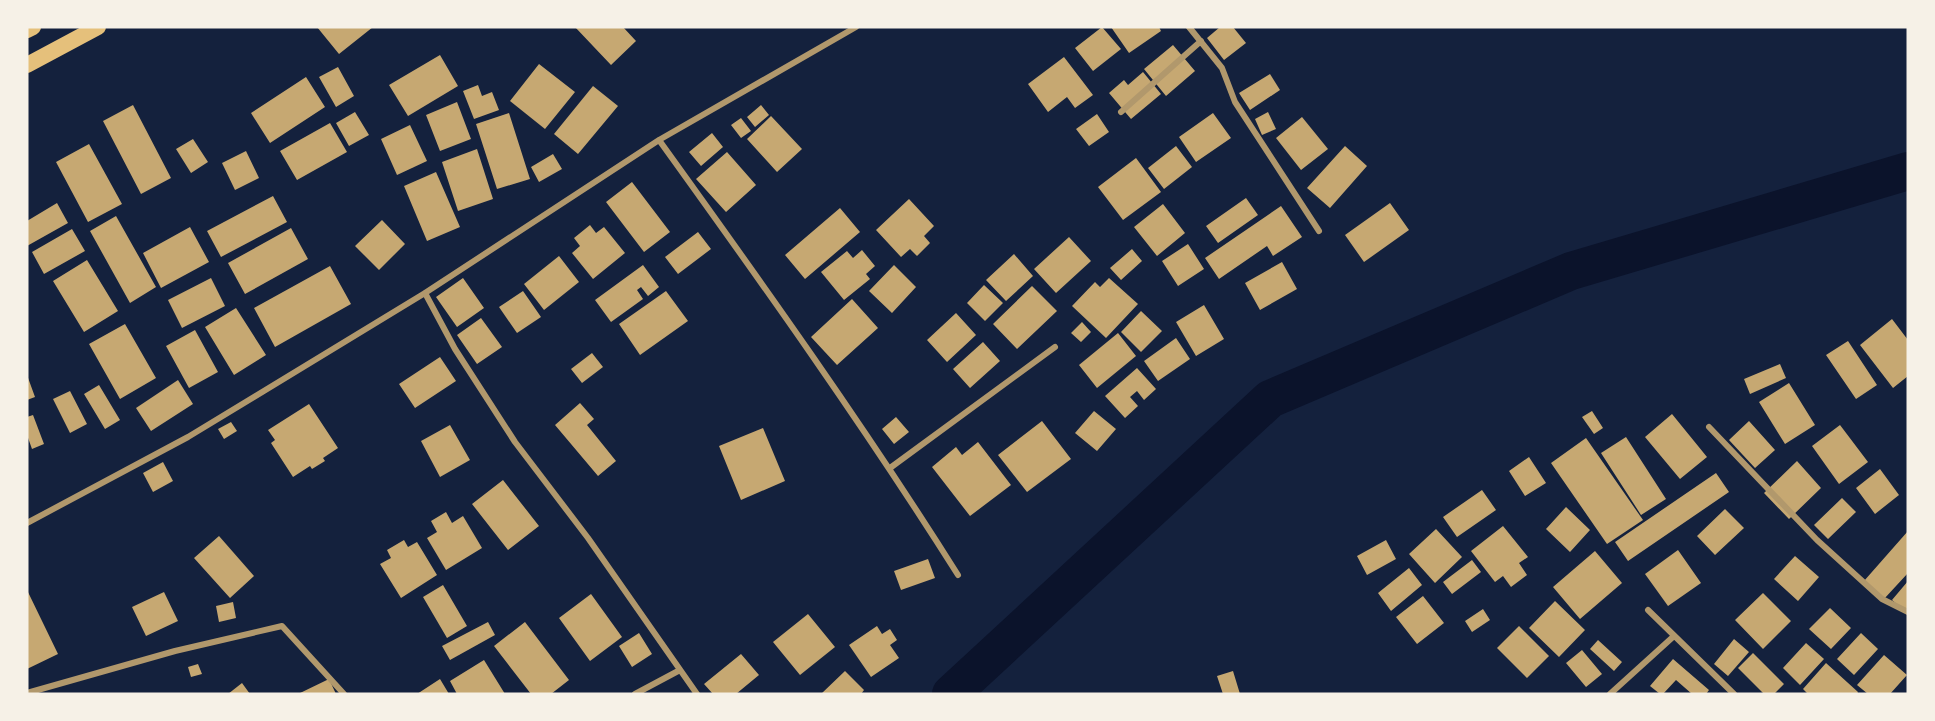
<svg xmlns="http://www.w3.org/2000/svg" width="1935" height="721" viewBox="0 0 1935 721" font-family="Inter,sans-serif">
<rect width="100%" height="100%" fill="#14213d"/>
<g fill="none" stroke-linecap="round" stroke-linejoin="round">
<path stroke="#0b132b" stroke-width="38" d="M951,694L1270,399L1571,271L1908,171"/>
</g>
<path fill="#c6a872" d="M317,27H373L339,54Z
M575,27H623L636,41L611,65Z
M1102,27L1121,49L1093,71L1075,48Z
M1111,27H1159L1161,31L1129,53Z
M1220,27H1233L1246,43L1224,60L1207,38Z
M1173,45L1195,71L1166,96L1144,69Z
M440,55L458,86L408,116L389,85Z
M1064,57L1093,95L1075,108L1067,97L1048,112L1028,84Z
M539,64L575,92L545,129L510,101Z
M338,67L354,96L336,107L319,77Z
M1143,72L1161,94L1131,119L1109,93L1124,80L1128,85Z
M1270,74L1280,90L1250,110L1239,93Z
M306,77L325,107L270,143L251,113Z
M478,85L482,96L492,92L499,110L474,119L463,91Z
M593,86L618,106L578,154L554,134Z
M457,102L471,139L440,151L426,115Z
M133,105L171,178L141,194L103,121Z
M761,105L769,115L755,127L747,117Z
M355,112L369,135L349,146L336,123Z
M1268,112L1276,129L1262,135L1255,119Z
M509,113L530,179L497,189L476,124Z
M1213,113L1231,138L1196,162L1179,137Z
M1097,114L1109,132L1089,146L1076,129Z
M771,116L802,149L777,172L747,139Z
M1302,117L1328,149L1301,170L1276,138Z
M741,118L751,131L741,138L731,125Z
M330,123L347,152L297,180L280,151Z
M410,125L427,161L397,175L381,139Z
M712,133L723,147L701,166L689,152Z
M193,139L208,162L191,173L176,149Z
M89,144L122,204L88,222L56,162Z
M1176,146L1192,167L1164,189L1148,168Z
M1345,146L1367,166L1330,208L1307,188Z
M477,149L493,199L458,211L442,162Z
M246,151L259,178L235,190L222,163Z
M727,152L756,185L726,212L696,179Z
M553,154L562,169L539,182L531,167Z
M1136,158L1161,192L1123,220L1098,187Z
M436,172L460,227L427,241L404,186Z
M632,182L670,232L644,252L606,202Z
M273,196L287,222L221,257L207,231Z
M1246,198L1258,215L1218,243L1206,226Z
M909,199L934,226L924,236L930,243L917,256L910,249L901,257L876,230Z
M57,203L68,223L27,246V221Z
M1390,203L1409,230L1364,262L1345,235Z
M1163,204L1185,233L1157,256L1134,227Z
M1281,206L1302,237L1273,256L1267,246L1219,279L1205,258Z
M840,208L860,232L805,279L785,255Z
M116,216L156,287L130,303L90,231Z
M382,220L405,244L379,270L355,246Z
M590,225L596,233L604,227L625,253L593,279L572,253L580,246L574,238Z
M190,227L209,262L161,288L143,253Z
M291,228L308,259L245,294L228,263Z
M72,229L85,251L44,274L32,252Z
M698,232L711,249L678,274L665,257Z
M1069,237L1091,261L1056,293L1034,269Z
M1188,244L1204,269L1178,286L1162,261Z
M1132,249L1142,261L1121,280L1110,268Z
M862,250L875,266L866,274L870,279L844,300L821,272L847,251L853,258Z
M1014,254L1033,276L1006,301L986,280Z
M559,256L579,282L544,310L524,284Z
M87,260L118,311L84,332L53,281Z
M1282,262L1297,289L1260,310L1245,283Z
M643,265L659,287L648,296L641,287L637,290L643,299L611,322L595,300Z
M894,265L916,287L892,313L869,291Z
M330,266L351,304L275,347L254,308Z
M211,278L225,306L182,328L168,300Z
M463,278L484,308L457,327L436,297Z
M1109,278L1138,304L1106,338L1072,306L1095,282L1100,287Z
M984,285L1003,303L985,321L967,303Z
M1032,286L1057,311L1017,349L993,324Z
M523,291L541,317L517,333L499,307Z
M666,291L688,321L640,355L619,324Z
M852,299L878,328L837,365L811,337Z
M1204,305L1224,339L1196,356L1176,322Z
M236,308L266,355L234,375L205,327Z
M1141,311L1162,331L1141,352L1121,332Z
M956,313L976,335L947,362L927,340Z
M481,318L502,347L477,364L457,335Z
M1892,319L1908,340V376L1893,388L1860,345Z
M1082,322L1091,332L1081,342L1071,333Z
M125,324L156,378L120,399L89,344Z
M195,330L218,372L189,388L166,346Z
M1118,333L1136,356L1097,388L1079,365Z
M1176,338L1190,359L1158,381L1144,361Z
M1848,341L1877,385L1856,399L1826,355Z
M983,342L1000,361L970,388L953,369Z
M592,353L603,367L582,383L571,369Z
M440,357L456,381L415,408L399,384Z
M1780,364L1786,378L1750,394L1744,379Z
M1137,368L1156,389L1144,400L1137,391L1130,397L1138,406L1125,418L1105,396Z
M27,375L35,397L27,400Z
M178,380L193,404L151,431L136,408Z
M1789,383L1815,425L1785,444L1759,402Z
M99,385L120,420L105,429L84,394Z
M70,391L87,424L70,433L53,399Z
M580,403L594,419L587,425L616,461L598,476L555,425Z
M309,404L338,448L323,458L325,461L312,469L310,466L293,477L271,443L275,440L268,430Z
M1094,411L1116,429L1097,451L1075,433Z
M1592,411L1603,428L1594,434L1582,417Z
M1672,414L1707,457L1680,479L1645,437Z
M33,415L44,444L32,449L27,435V417Z
M896,417L909,432L894,444L882,429Z
M1042,421L1071,459L1027,492L998,455Z
M1749,421L1775,450L1755,468L1729,440Z
M231,422L237,431L224,439L218,429Z
M450,425L470,460L440,477L421,441Z
M1840,425L1868,462L1839,484L1812,446Z
M763,428L785,481L741,500L719,446Z
M1626,437L1666,499L1641,515L1601,453Z
M1586,438L1643,520L1607,544L1551,463Z
M978,442L1011,485L970,516L932,467L956,447L962,455Z
M1529,457L1546,483L1525,496L1509,471Z
M1797,461L1821,488L1789,519L1764,493Z
M163,462L173,481L153,492L143,473Z
M1880,469L1899,495L1875,514L1856,488Z
M1716,473L1729,492L1628,561L1615,542Z
M503,480L539,526L508,550L472,504Z
M1482,490L1496,510L1457,537L1443,517Z
M1842,498L1856,512L1828,539L1814,525Z
M1566,507L1590,530L1570,552L1546,529Z
M1725,509L1744,528L1715,555L1697,536Z
M446,512L452,523L463,516L482,548L446,570L427,538L437,532L431,521Z
M1503,526L1528,557L1519,563L1527,575L1511,587L1503,576L1495,582L1471,551Z
M1436,529L1462,557L1435,583L1409,554Z
M1908,531V573L1884,599L1864,581Z
M219,536L254,576L230,598L194,558Z
M404,540L408,547L417,542L437,575L401,598L380,564L391,558L387,550Z
M1386,540L1396,559L1367,575L1357,556Z
M1678,550L1701,583L1668,606L1645,574Z
M1595,551L1622,583L1580,619L1553,587Z
M1795,556L1819,577L1798,601L1774,579Z
M928,559L935,578L901,590L894,571Z
M1472,560L1481,572L1452,594L1443,582Z
M1409,568L1422,585L1391,611L1378,593Z
M1908,581V614L1892,600Z
M443,585L467,626L447,638L423,597Z
M27,590L58,654L27,669Z
M164,592L178,621L146,636L132,607Z
M1763,593L1791,621L1763,649L1735,620Z
M591,594L622,637L590,661L559,618Z
M1423,596L1444,623L1417,644L1396,617Z
M1555,601L1585,630L1559,657L1529,628Z
M233,602L236,618L219,622L216,606Z
M1830,608L1851,628L1831,649L1809,629Z
M1483,609L1490,620L1472,632L1465,621Z
M808,614L835,647L800,675L773,642Z
M488,622L495,635L450,660L442,646Z
M525,622L569,680L551,694H531L494,646Z
M877,626L882,634L890,629L897,640L890,645L899,658L871,677L849,645Z
M1519,626L1549,656L1527,678L1497,648Z
M639,633L652,654L632,667L619,646Z
M1861,633L1878,649L1854,675L1837,659Z
M1734,639L1749,652L1728,676L1714,664Z
M1598,640L1622,662L1614,671L1590,649Z
M1806,643L1824,659L1800,685L1783,668Z
M1582,650L1602,674L1586,687L1566,663Z
M1753,653L1784,684L1774,694H1764L1738,668Z
M741,654L759,675L736,694H713L704,684Z
M1884,655L1907,675L1890,694H1868L1857,685Z
M1673,659L1709,690L1706,694H1692L1676,680L1663,694H1660L1650,686Z
M484,660L505,694H457L450,681Z
M1826,663L1858,692L1857,694H1808L1803,689Z
M198,664L202,674L191,677L188,667Z
M845,671L864,690L861,694H821Z
M1233,671L1240,694H1223L1217,676Z
M329,679L336,694H298Z
M440,679L449,694H417Z
M242,683L250,694H228Z"/>
<g fill="none" stroke-linecap="round" stroke-linejoin="round">
<path stroke="#b1986c" stroke-width="6" d="M1189,27L1222,68L1235,102L1319,231
M1121,112L1201,41
M659,140C762,283 864,426 958,575
M425,293L455,349L515,442L588,538L697,694
M1709,427L1817,540L1882,599L1908,612
M890,468L1055,347
M27,523L188,437L425,293L659,140L856,27
M1648,610L1734,694
M27,693L175,651L282,626L344,694
M635,694L680,670
M1610,694L1674,636"/>
<path stroke="#e5c07b" stroke-width="16" d="M27,30L33,27
M27,65L98,27"/>
</g>
<rect width="1935" height="721" fill="none" stroke="#f6f1e7" stroke-width="57"/>
</svg>
